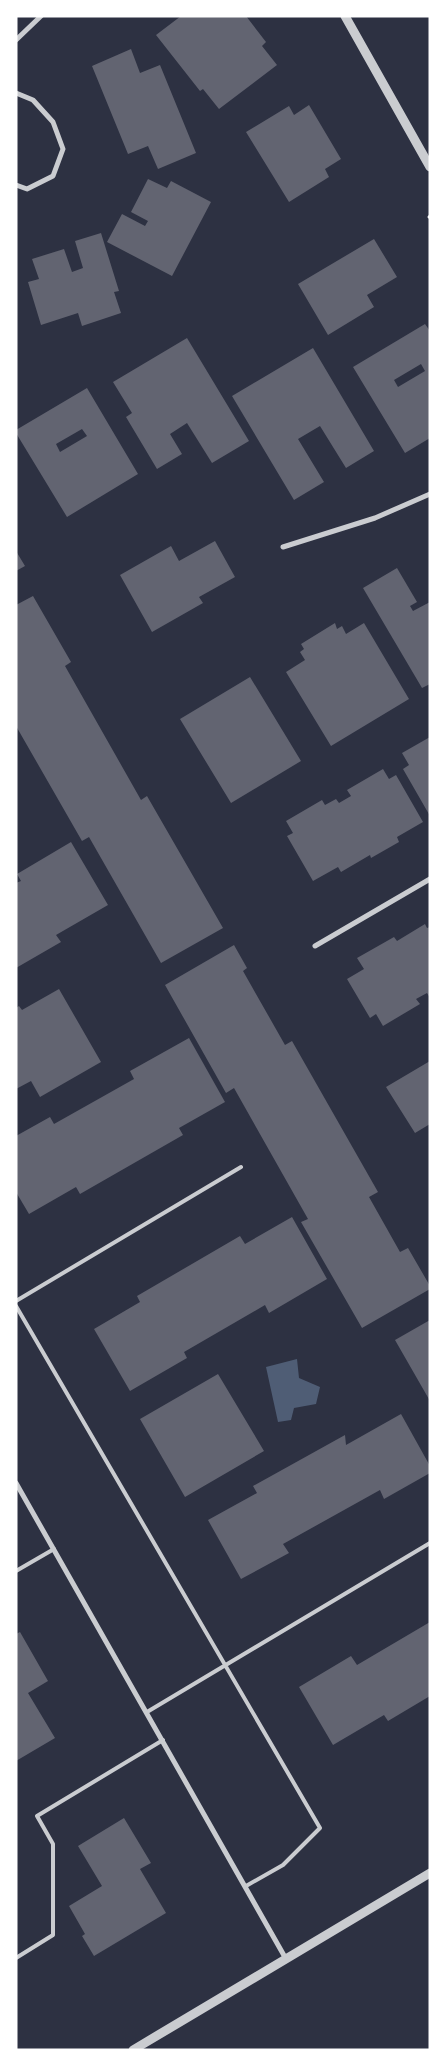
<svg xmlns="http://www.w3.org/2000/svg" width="446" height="2066" viewBox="0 0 446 2066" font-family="Raleway,sans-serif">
<rect width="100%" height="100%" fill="#2d3142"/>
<path fill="#4f5d75" d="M297,1359L299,1378L320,1387L316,1404L294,1408L291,1420L278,1422L266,1367Z"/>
<path fill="#626471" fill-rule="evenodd" d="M181,16H246L266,42L262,46L277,65L219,109L203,89L200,91L156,35Z
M131,49L140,73L160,65L196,153L158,169L148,146L128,154L92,66Z
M309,105L341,159L325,169L329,177L289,202L246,132L289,106L294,115Z
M148,179L167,188L171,181L211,202L172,276L107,242L122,214L145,226L148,221L131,212Z
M101,233L119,291L114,292L121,313L82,326L78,313L41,325L28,282L39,279L32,259L64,249L72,272L83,268L75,241Z
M374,239L397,277L367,295L374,307L328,335L298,284Z
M425,324L430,331V438L405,453L353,367ZM421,364L425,371L398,387L394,380Z
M187,338L249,441L212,463L187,423L170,434L182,454L157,469L126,417L132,413L113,382Z
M313,348L374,451L346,468L320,426L298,439L324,482L294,500L232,396Z
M87,388L138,474L67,517L16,433V430ZM82,429L87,436L60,452L56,444Z
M215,541L235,577L199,597L203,603L152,632L120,575L171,546L179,561Z
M16,551L25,566L16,571Z
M397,568L417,602L410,606L413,611L430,602V684L422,688L363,588Z
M33,596L71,662L65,666L141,800L147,796L223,928L161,963L89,837L82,841L16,726V605Z
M335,623L337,629L342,626L346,634L364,623L409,699L331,746L286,672L305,660L300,652L304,649L301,644Z
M250,677L301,761L231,803L180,719Z
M430,737V816L403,769L409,765L402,753Z
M383,769L389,779L396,775L423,822L397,837L399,842L371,858L370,855L341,872L338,867L313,881L287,836L293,833L286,821L322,800L325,805L336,799L339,803L351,796L347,790Z
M71,842L108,905L56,935L61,942L16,968V883L21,881L17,874Z
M425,924L427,928L430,927V998L427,993L416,999L420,1004L383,1026L376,1014L370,1018L347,979L364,969L357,958L394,937L397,941Z
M234,945L247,968L243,971L285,1045L292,1041L378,1192L369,1197L400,1252L408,1248L430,1286V1289L362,1328L301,1222L308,1219L234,1088L226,1093L165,985Z
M59,989L101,1062L40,1097L31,1081L16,1089V1008L19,1006L22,1010Z
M189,1038L225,1102L179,1128L183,1135L80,1194L76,1187L29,1214L16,1192V1136L50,1117L54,1124L134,1079L130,1071Z
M430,1061V1124L415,1133L386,1087Z
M292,1217L327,1279L269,1313L265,1305L184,1352L187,1358L130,1391L94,1329L140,1302L137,1296L240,1236L245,1244Z
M430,1320V1401L395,1340Z
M218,1374L264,1451L185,1497L140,1419Z
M401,1414L430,1466V1473L384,1499L380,1490L283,1544L289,1553L241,1579L208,1520L257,1493L253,1486L345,1435L346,1445Z
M430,1622V1696L388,1721L384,1715L333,1745L299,1687L351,1656L357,1665Z
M20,1632L48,1681L28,1693L55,1738L16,1761V1634Z
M124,1818L151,1863L140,1869L166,1913L94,1956L82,1936L85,1934L69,1906L102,1886L78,1846Z"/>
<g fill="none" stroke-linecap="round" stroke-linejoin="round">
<path stroke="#fff" stroke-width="3" d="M429,217L430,216"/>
<path stroke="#caccd0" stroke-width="4" d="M16,1301L241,1167
M16,1306L320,1828L283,1865L246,1886
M16,1571L54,1549
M147,1712L430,1543
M16,1958L53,1935V1844L37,1816L163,1740"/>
<path stroke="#caccd0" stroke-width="5" d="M16,40L41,16
M16,93L33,100L53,122L63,149L53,176L27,189L16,185
M283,547L375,518L430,494
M315,946L430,879
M16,1483L286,1959"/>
<path stroke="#caccd0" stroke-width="9" d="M345,16L430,167
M133,2050L430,1873"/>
</g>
<rect width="446" height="2066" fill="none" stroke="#ffffff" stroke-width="35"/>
</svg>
